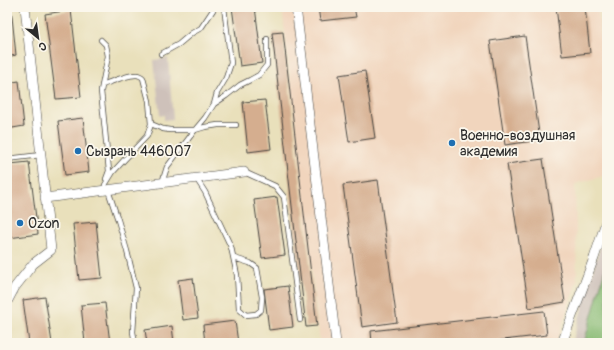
<svg xmlns="http://www.w3.org/2000/svg" width="614" height="350" viewBox="0 0 614 350" font-family="Pangolin,sans-serif">
<rect width="100%" height="100%" fill="#fbf7ec"/>
<filter id="ink" filterUnits="userSpaceOnUse"><feTurbulence type="fractalNoise" baseFrequency=".025" numOctaves="2"/><feDisplacementMap in="SourceGraphic" scale="8" xChannelSelector="R" yChannelSelector="G"/><feConvolveMatrix kernelMatrix="1 2 1 2 8 2 1 2 1" color-interpolation-filters="sRGB"/></filter>
<filter id="wash" filterUnits="userSpaceOnUse"><feTurbulence type="fractalNoise" baseFrequency=".012" numOctaves="4" result="noise"/><feDisplacementMap in="SourceGraphic" scale="16" xChannelSelector="R" yChannelSelector="G"/><feGaussianBlur stdDeviation="0.9" result="paint"/><feColorMatrix in="noise" values="0 0 0 0 0 0 0 0 0 0 0 0 0 0 0 0 0 1.4 0 .05"/><feComposite in="paint" operator="in"/></filter>
<g filter="url(#wash)">
<rect width="100%" height="100%" fill="#e9e0bb"/>
<path fill="#f1d5bd" d="M282,7H598L607,111V175L575,184L577,281L556,343H320Z"/>
<path fill="#cec1ba" d="M168,58L173,119L164,120V115L160,116L154,60Z
M607,225V263L584,343H572L595,263Z"/>
<path fill="#89bb74" stroke="#5a7350" d="M607,263V343H584L604,273Z"/>
<g id="blocks">
<path fill="#d5ae8f" d="M7,7H11L16,55L7,57Z
M232,7H255L262,63L240,66Z
M318,7H354L356,17L320,21Z
M556,7H585L590,53L562,56Z
M71,10L81,97L56,99L45,14Z
M283,32L317,326L306,327L272,33Z
M525,36L540,140L505,145L490,41Z
M365,71L375,138L349,142L339,75Z
M19,81L24,126L7,129V83Z
M265,100L271,149L248,152L243,102Z
M83,118L89,172L65,175L58,121Z
M543,159L565,302L529,308L507,164Z
M29,162L38,234L9,238L7,223V178L11,177L10,164Z
M378,180L397,322L362,327L343,185Z
M277,197L285,255L262,258L254,200Z
M96,222L102,278L79,280L73,224Z
M193,278L198,318L183,320L178,280Z
M288,286L293,327L269,330L264,289Z
M45,297L52,343H29L23,300Z
M105,303L110,343H85L81,305Z
M544,311L547,335L477,343H372L371,331Z
M235,321L238,343H205L203,325Z
M172,326L174,343H147L145,330Z"/>
</g>
</g>
<g filter="url(#ink)">
<use href="#blocks" fill-opacity="0" stroke="#484641" stroke-width="1"/>
<g fill="none" stroke-linecap="round" stroke-linejoin="round">
<g stroke="#484641" stroke-width="6">
<path id="lane" d="M101,40L106,45L108,56L101,91L109,171L106,179
M161,54L179,44L192,33L201,28L215,7
M102,85C110,82 129,74 137,75C138,75 143,77 143,78L149,101L151,124L147,136L125,159L113,172L105,185
M214,104L226,96L240,85L250,80L259,75L267,65V39
M151,124L163,129L170,130H195L205,118L214,104L217,93L226,78L231,63L224,7
M7,159L41,155
M244,172L275,186L284,197L300,320
M196,178L205,192L231,247L237,275L239,309L246,315L256,314L261,310L262,297L257,268L250,263L234,258
M162,183L167,167L195,130L205,127L218,125H236
M108,190L118,220L127,251L136,288L133,332L135,343"/>
</g>
<g stroke="#484641" stroke-width="10">
<path id="street" d="M296,7L336,343
M45,198L244,172
M7,302L15,287L33,264L51,250L25,7
M562,343L594,258L607,219"/>
</g>
<use href="#lane" stroke="#fff" stroke-width="4.5"/>
<use href="#street" stroke="#fff" stroke-width="9"/>
</g>
</g>
<g fill="#1f6fb2" stroke="#fbf7ec" stroke-width="1.5">
<circle cx="452" cy="143" r="4"/>
<circle cx="78" cy="151" r="4"/>
<circle cx="20" cy="223" r="4"/>
</g>
<g text-anchor="middle" dominant-baseline="central" stroke-width="3.5" stroke-linejoin="round" paint-order="stroke">
<g font-size="14" fill="#2b2b2b" stroke="#fbf7ec" text-anchor="start">
<text x="460" y="135">Военно-воздушная<tspan x="460" dy="16">академия</tspan></text>
<text x="86" y="151">Сызрань 446007</text>
<text x="28" y="223">Ozon</text>
</g>
</g>
<rect width="614" height="350" fill="none" stroke="#fbf7ec" stroke-width="24"/>
<g transform="translate(38 38) rotate(151)" stroke="#fbf7ec" stroke-width="3" paint-order="stroke">
<path d="M0-3L7 15L0 10L-7 15Z" fill="#2b2b2b"/>
<text y="-6" font-size="11" font-weight="bold" text-anchor="middle" fill="#2b2b2b">С</text>
</g>
</svg>
